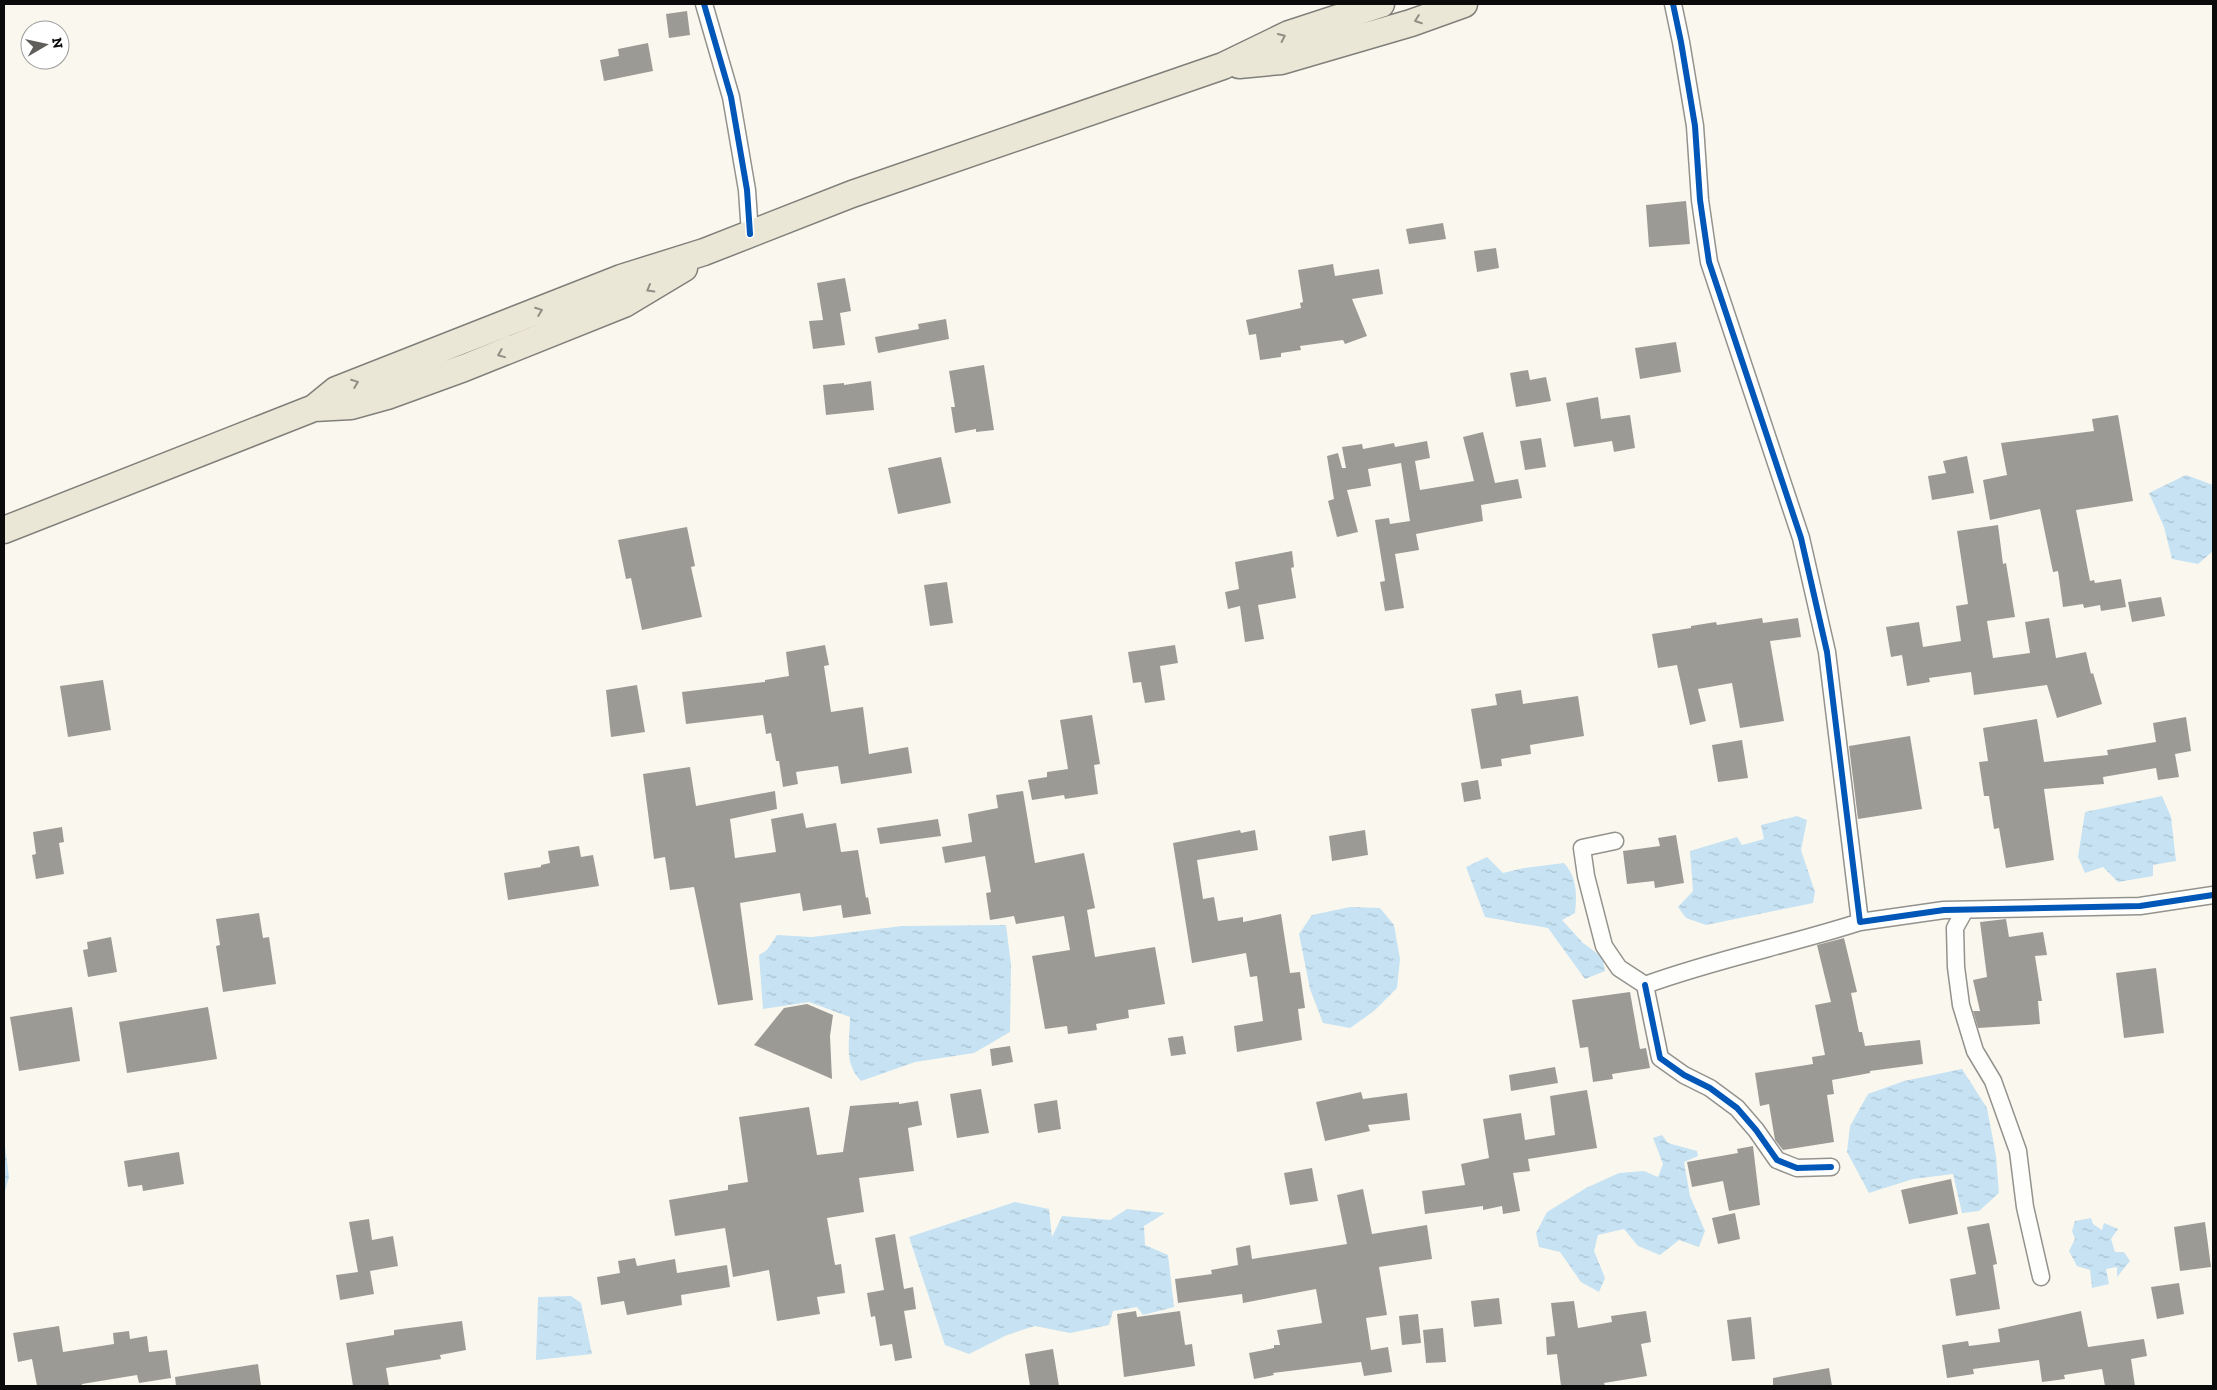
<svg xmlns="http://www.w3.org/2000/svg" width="2217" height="1390" viewBox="0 0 2217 1390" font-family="'Zilla Slab',serif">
<defs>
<pattern id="water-ripples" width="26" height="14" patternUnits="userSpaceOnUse" patternTransform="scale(1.25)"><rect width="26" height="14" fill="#c6e2f3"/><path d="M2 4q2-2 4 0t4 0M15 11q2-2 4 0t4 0" fill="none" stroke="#a9c1cf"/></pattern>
</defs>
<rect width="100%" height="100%" fill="#faf8ee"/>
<path fill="url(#water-ripples)" d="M2186,475L2213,485V551L2198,564L2172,559L2164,527L2149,493Z
M2162,796L2171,817L2176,861L2153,865V876L2118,882L2103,867L2085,873L2078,857L2085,812Z
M1797,816L1807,820L1801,850L1815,892L1813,903L1706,925L1686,918L1678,907L1693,891L1690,851L1737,837L1742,845L1764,839L1761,825Z
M1487,857L1503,873L1524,868L1564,863C1577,877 1577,895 1575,913L1562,920L1583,943L1602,957L1605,971L1585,979L1548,928L1485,917L1466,867Z
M1350,907L1380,908L1394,925L1400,959L1397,988L1374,1011L1350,1028L1323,1023L1310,989L1299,934L1312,915Z
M1006,925L1011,965L1010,1032L974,1053L915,1062L861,1081C843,1062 850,1042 850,1017L809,1002L763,1009L759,955L767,950L777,935L812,937L902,926Z
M1962,1069L1987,1108L1996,1156L1999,1193L1979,1211L1962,1213L1953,1174L1913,1179L1869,1193L1847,1152L1850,1126L1868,1094L1904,1081Z
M1662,1135L1668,1143L1697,1151L1698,1156L1684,1162L1690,1196L1705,1231L1699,1247L1679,1240L1660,1255L1638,1246L1624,1229L1598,1235L1594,1251L1605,1278L1599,1292L1581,1282L1560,1252L1539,1247L1536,1233L1547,1212L1586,1188L1619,1173L1644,1171L1658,1177L1663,1164L1653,1138Z
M4,1138L9,1177L4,1194Z
M1015,1202L1049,1209L1052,1237L1062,1216L1110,1220L1127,1209L1165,1213L1144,1226L1145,1245L1168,1255L1174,1307L1143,1315L1137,1307L1113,1311L1109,1325L1070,1333L1035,1326L1007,1335L969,1354L945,1345L909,1237Z
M2091,1218L2093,1224L2102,1230L2104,1223L2118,1229L2111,1239L2115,1252H2124L2130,1261L2117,1277V1267L2106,1269L2109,1284L2092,1288L2090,1270L2077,1266L2069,1251L2075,1239L2072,1231L2075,1221Z
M571,1296L581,1303L592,1354L536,1360L538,1297Z"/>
<path fill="#9c9a95" d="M687,11L690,35L669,38L666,14Z
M648,43L653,71L604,81L600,60L619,56L618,49Z
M1686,201L1690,244L1649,247L1646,205Z
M1443,223L1446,239L1409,244L1406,229Z
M1496,248L1499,268L1477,272L1474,251Z
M1333,264L1335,276L1379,269L1383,294L1352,299L1367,336L1345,344L1343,340L1300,346L1301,350L1281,353V357L1260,360L1256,334L1249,335L1246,320L1301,308L1300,303L1303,302L1298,270Z
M845,278L851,311L840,313L845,345L813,349L809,321L823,320L817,283Z
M946,319L949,339L878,353L875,337L919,329L918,324Z
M1676,342L1681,372L1640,379L1635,348Z
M984,365L994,430L976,432V429L955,433L951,407H955L949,371Z
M1528,370L1530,380L1546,377L1551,401L1516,407L1510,373Z
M871,381L874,410L826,415L823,385L844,383V385Z
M1598,397L1601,419L1630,415L1635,448L1614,452L1612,441L1574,447L1566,403Z
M2118,415L2133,501L2076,510L2090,581L2094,580L2095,583L2121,579L2126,607L2101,611L2100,605L2084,608L2083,604L2063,607L2058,571L2053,572L2040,509L1990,520L1983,480L2007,475L2001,443L2094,431L2092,419Z
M1483,432L1495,483L1518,479L1522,498L1481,505L1483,521L1416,534L1419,550L1395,554L1404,608L1385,611L1380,582L1385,581L1375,520L1389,518L1390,524L1410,521L1401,463L1368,469L1371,486L1347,490L1358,532L1337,537L1328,501L1334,499L1327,456L1338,453L1342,468H1346L1342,447L1362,444L1363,449L1394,443L1395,447L1427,441L1430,458L1415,461L1420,490L1474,481L1463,437Z
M1541,438L1546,467L1525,470L1520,441Z
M1967,456L1974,493L1932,500L1928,476L1946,473L1943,461Z
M941,457L951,503L898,514L888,468Z
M1998,525L2003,564L2006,563L2015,617L1987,621L1993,658L2030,653L2025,622L2049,618L2056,658L2086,652L2091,674L2093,673L2102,704L2057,718L2047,685L1974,695L1971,672L1929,678L1930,682L1907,686L1902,655L1891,657L1886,627L1919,622L1923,647L1961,641L1956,606L1968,604L1957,531Z
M687,527L695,566L691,567L702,617L642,630L631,578L626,579L618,540Z
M1292,551L1294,567L1291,568L1296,598L1258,605L1264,639L1245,642L1240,606L1228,609L1225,592L1239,589L1235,562Z
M947,582L953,623L930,626L924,585Z
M2161,597L2165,616L2132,622L2128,602Z
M1762,618L1763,623L1798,618L1801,637L1770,641L1784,721L1740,728L1732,683L1698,689L1706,721L1690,725L1677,665L1658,668L1652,634L1691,628V626L1716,622L1717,625Z
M825,645L829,665L824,666L831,712L863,707L869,754L908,747L912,773L841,784L838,766L796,772L798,784L783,787L779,761H776L771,733L766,734L763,715L686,724L682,692L765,682V680L789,676L786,652Z
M1175,645L1178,663L1160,666L1165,700L1145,703L1141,682L1133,683L1128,652Z
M103,680L111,730L68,737L60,686Z
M637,685L645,732L611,737L606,690Z
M1521,690L1523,704L1578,696L1584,736L1530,745L1531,754L1501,759L1502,766L1481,769L1471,709L1497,705L1495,694Z
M1092,715L1100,764L1094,765L1098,794L1065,799L1064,795L1032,800L1028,780L1047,777V772L1068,769L1060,720Z
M2186,717L2191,751L2175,754L2179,777L2158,780L2156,768L2103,777L2104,784L2044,789L2054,860L2006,868L1999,828L1994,829L1989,796H1984L1979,762L1988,761L1983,728L2037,719L2044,762L2108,755L2107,750L2156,742L2153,723Z
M1910,736L1922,809L1858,819L1849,746Z
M1742,740L1748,778L1718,782L1712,745Z
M690,767L696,806L775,791L777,809L730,819L735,858L776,852L771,819L803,813L806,828L836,823L841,852L858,850L866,898L868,897L871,914L843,918L841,905L803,911L800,893L740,903L753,1000L718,1005L694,887L670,890L665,857L654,859L643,774Z
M1478,780L1481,799L1464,802L1461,783Z
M1023,791L1035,863L1084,853L1095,908L1087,910L1095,957L1155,947L1165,1004L1128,1010L1129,1018L1096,1024L1097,1030L1068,1034L1067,1026L1045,1029L1032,956L1070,950L1064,916L1016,924L1014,916L990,920L986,893L991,892L985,856L945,863L942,847L972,842L968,814L998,808L996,795Z
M938,819L941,836L880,844L877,828Z
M62,827L64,842L59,843L64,874L36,879L32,855L36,854L33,832Z
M1240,830L1241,833L1255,830L1258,850L1197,860L1203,899L1214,897L1218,921L1243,917V922L1281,914L1290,973L1300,972L1305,1008L1298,1009L1302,1040L1237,1052L1234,1026L1263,1021L1257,976L1250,977L1246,953L1192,963L1173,843Z
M1365,830L1368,855L1332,861L1329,836Z
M1676,835L1684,883L1655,888L1654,881L1627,884L1623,851L1660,846L1658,838Z
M579,846L581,857L593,855L599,886L508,900L504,873L541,867V865L550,863L548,851Z
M259,913L263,938L269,937L276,984L223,992L216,946L220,945L216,919Z
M2006,919L2009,937L2043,932L2047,955L2035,956L2042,1001H2038L2040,1024L1978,1028L1973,1011H1980L1973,980L1987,977L1980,922Z
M111,937L117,972L88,977L83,950L88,949L87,942Z
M1844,938L1857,992L1851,993L1859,1032H1862L1865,1046L1920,1040L1923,1064L1870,1071V1073L1832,1080L1834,1094L1827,1095L1834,1142L1783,1150L1775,1140L1769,1104L1760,1106L1755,1073L1813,1064L1812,1057L1825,1055L1815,1005L1831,1002L1817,945Z
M2156,968L2164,1033L2124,1038L2116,973Z
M1630,992L1640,1049L1646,1048L1650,1068L1612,1074L1613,1079L1593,1082L1588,1047L1580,1048L1572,1000Z
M807,1004L833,1015L830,1036L832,1079L754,1045L784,1008Z
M72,1007L80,1061L19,1071L10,1017Z
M208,1007L217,1059L127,1073L119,1022Z
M1183,1036L1186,1054L1171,1056L1168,1038Z
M1010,1046L1013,1062L992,1066L990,1049Z
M1555,1067L1558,1083L1511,1091L1509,1075Z
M981,1089L989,1133L957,1138L950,1094Z
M1587,1090L1597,1148L1528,1159L1530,1171L1513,1173L1520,1211L1503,1214L1502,1206L1483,1210V1206L1425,1214L1422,1191L1465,1185L1461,1164L1489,1158L1483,1119L1521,1113L1525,1140L1555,1135L1550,1096Z
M1361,1092L1363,1099L1407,1093L1410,1120L1368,1125L1370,1131L1325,1141L1316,1102Z
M1057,1100L1061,1129L1038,1133L1034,1104Z
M918,1101L922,1125L908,1128L914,1171L859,1178L864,1212L827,1218L835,1265L841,1264L845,1293L817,1297L820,1314L777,1321L769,1270L733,1277L725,1228L675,1236L669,1200L728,1190V1185L748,1182L739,1117L809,1107L817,1155L843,1152L850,1106L899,1102V1104Z
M1753,1146L1760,1205L1729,1211L1723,1181L1692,1187L1687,1162L1738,1153L1737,1149Z
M179,1152L184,1184L143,1191L142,1185L128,1187L124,1161Z
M1312,1168L1318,1201L1290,1205L1284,1173Z
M1951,1179L1958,1214L1909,1224L1901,1190Z
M1363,1189L1372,1234L1427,1225L1432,1259L1379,1267L1387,1315L1366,1318L1371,1350L1388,1347L1392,1372L1364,1376L1361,1362L1273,1373L1274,1375L1254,1379L1249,1353L1274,1348V1345H1280L1277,1330L1322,1323L1316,1289L1243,1303L1242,1294L1178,1303L1175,1279L1212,1274L1211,1270L1238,1265L1236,1248L1250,1245L1252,1259L1347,1244L1337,1195Z
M1735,1213L1740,1239L1718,1244L1712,1218Z
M369,1219L372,1240L393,1236L398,1266L370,1271L374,1294L340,1300L336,1275L358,1272L349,1222Z
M2205,1222L2211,1267L2180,1271L2174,1227Z
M1989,1223L1997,1264L1993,1265L2000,1309L1956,1316L1950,1279L1976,1274L1967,1227Z
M895,1234L904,1289L913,1287L916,1309L904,1311L912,1358L895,1361L892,1344L880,1346L875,1316L871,1317L867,1293L884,1290L875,1238Z
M635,1258L637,1266L675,1259L677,1273L727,1265L730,1287L681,1295L682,1305L627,1315L624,1301L601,1305L597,1277L620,1273L618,1261Z
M2179,1283L2184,1314L2157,1319L2151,1287Z
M1499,1298L1502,1324L1474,1327L1471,1301Z
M1574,1301L1578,1328L1612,1322L1611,1316L1646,1311L1651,1342L1641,1344L1647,1376L1604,1383L1605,1386H1561L1557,1354L1547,1355L1546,1337L1555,1336L1551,1303Z
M1136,1311L1137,1317L1180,1311L1185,1345L1192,1344L1195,1366L1124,1377L1117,1314Z
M2081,1311L2088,1347L2144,1339L2147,1356L2131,1359L2135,1386H2105L2102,1369L2064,1375L2065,1379L2042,1382L2039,1360L1973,1369L1974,1374L1947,1378L1942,1345L1968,1341L1969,1346L2000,1342L1998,1329Z
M1418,1314L1421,1343L1402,1345L1399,1316Z
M1751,1317L1755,1359L1732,1361L1727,1320Z
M462,1321L466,1350L440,1355L441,1359L386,1368L389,1386H353L346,1343L394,1335V1330Z
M59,1326L63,1352L114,1344L113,1333L129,1331L130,1339L147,1336L149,1352L167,1350L171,1378L139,1383L137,1375L82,1384V1386H37L32,1359L18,1362L13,1333Z
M1443,1328L1446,1362L1426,1363L1423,1330Z
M1053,1349L1059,1386H1030L1025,1354Z
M258,1364L261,1386H176L175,1377Z
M1829,1368L1832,1386H1773V1378Z"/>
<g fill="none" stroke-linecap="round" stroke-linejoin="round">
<g stroke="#93928d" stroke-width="19">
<path id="street" d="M704,4L731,97L747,190L750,234
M1673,4L1681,42L1695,126L1700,200L1709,262L1801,538L1827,652L1860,922L1944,910L2140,906L2213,895
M1615,841L1582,848L1586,876L1604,946L1619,968L1645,985C1716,959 1789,945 1860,922
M1965,910L1955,928L1956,967L1961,1005L1975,1051L1993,1081L2018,1151L2025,1207L2041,1277
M1645,985L1660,1058L1684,1075L1710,1088L1737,1108L1756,1130L1777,1160L1797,1168L1831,1167"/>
</g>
<g stroke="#807f7a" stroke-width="29">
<path id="primary" d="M1239,65L1281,61L1411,23L1464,4
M314,408L351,406L387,396L464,368L624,304L684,268
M4,530L314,408L336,390L621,278L704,252L852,194L1223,66L1289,34L1381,4"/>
</g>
<use href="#street" stroke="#fefefc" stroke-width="16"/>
<use href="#primary" stroke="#ebe7d7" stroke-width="26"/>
<g stroke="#fff" stroke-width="9">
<path id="cycleway" d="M704,4L731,97L747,190L750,234
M1673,4L1681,42L1695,126L1700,200L1709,262L1801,538L1827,652L1860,922L1944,910L2140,906L2213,895
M1645,985L1660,1058L1684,1075L1710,1088L1737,1108L1756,1130L1777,1160L1797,1168L1831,1167"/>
</g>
<use href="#cycleway" stroke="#0057b8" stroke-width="6"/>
</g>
<defs><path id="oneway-chevron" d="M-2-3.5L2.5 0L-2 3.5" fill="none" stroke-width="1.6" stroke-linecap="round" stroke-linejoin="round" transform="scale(1.25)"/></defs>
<g stroke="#918f85">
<use href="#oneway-chevron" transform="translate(1418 20) rotate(160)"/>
<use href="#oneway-chevron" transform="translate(1282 37) rotate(-25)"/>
<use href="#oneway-chevron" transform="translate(650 289) rotate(150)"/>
<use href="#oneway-chevron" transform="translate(539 311) rotate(-21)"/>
<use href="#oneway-chevron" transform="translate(501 354) rotate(158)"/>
<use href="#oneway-chevron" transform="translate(355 383) rotate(-21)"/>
</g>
<rect width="2217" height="1390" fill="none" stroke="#0b0b0b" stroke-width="10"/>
<g transform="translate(45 45) rotate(81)"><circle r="24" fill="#ffffff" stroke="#9d9d9d"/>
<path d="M0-4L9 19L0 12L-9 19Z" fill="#5f5e5a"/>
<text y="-8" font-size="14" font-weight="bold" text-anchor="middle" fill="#0b0b0b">N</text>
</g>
</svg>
